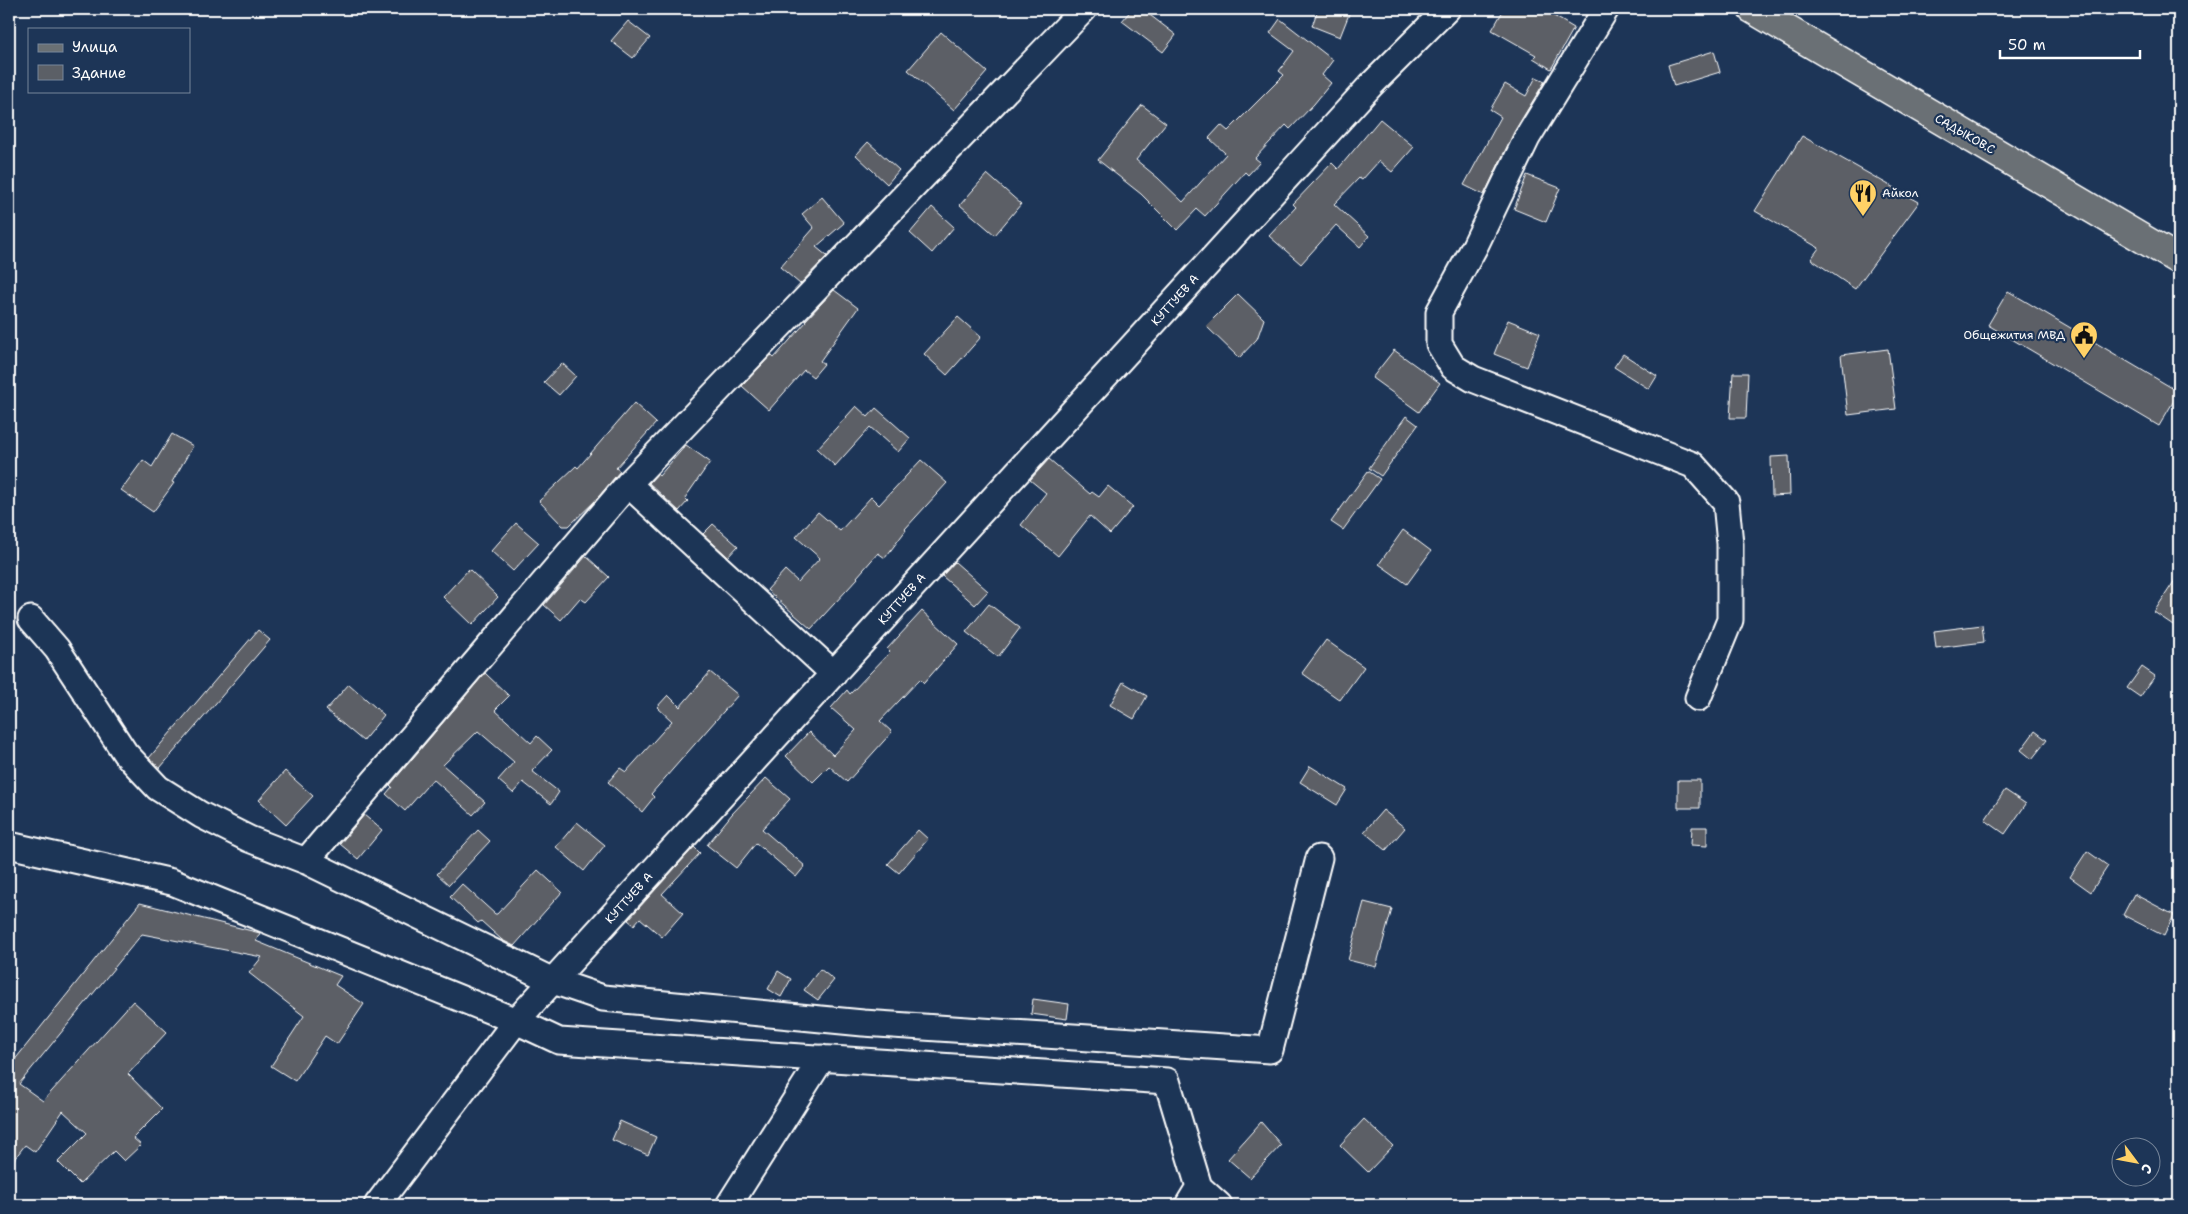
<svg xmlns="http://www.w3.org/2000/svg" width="2188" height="1214" viewBox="0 0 2188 1214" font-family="'Shantell Sans',sans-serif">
<rect width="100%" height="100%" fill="#1d3557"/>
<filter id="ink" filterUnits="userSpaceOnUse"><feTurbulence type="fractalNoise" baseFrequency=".02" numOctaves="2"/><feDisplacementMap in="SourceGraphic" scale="10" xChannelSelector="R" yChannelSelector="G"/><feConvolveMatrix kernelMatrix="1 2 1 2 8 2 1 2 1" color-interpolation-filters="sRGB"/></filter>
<g filter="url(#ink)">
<path fill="#5b5f66" stroke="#fff" d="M1132,9H1142L1176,35L1163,52L1122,21Z
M1318,9H1351L1340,37L1312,26Z
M1504,9H1542L1574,28L1551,69L1533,58L1536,55L1492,30Z
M1280,19L1333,60L1322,75L1331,83L1314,104L1290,129L1286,125L1255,158L1260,162L1248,175L1245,172L1205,216L1197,209L1177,230L1141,194L1098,160L1142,105L1166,123L1136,160L1158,178L1183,202L1226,154L1209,138L1221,125L1228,131L1284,75L1279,71L1294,51L1270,33Z
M628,21L650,38L633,58L611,41Z
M941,32L987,72L954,110L908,70Z
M1714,51L1720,72L1674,86L1668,65Z
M1536,77L1545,81L1514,132L1484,195L1464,185L1501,117L1490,110L1505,84L1526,96Z
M1380,119L1414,147L1392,172L1379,161L1362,180L1359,178L1334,204L1369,236L1360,247L1336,225L1301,264L1269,236L1296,207L1293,204L1332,163L1338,169Z
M1802,136L1919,202L1855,289L1811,259L1819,248L1755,211Z
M868,142L899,170L887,184L856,155Z
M987,174L1021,204L995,235L960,205Z
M1527,175L1560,188L1546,222L1514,209Z
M822,197L844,223L816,247L827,256L800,284L780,267L814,228L802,214Z
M932,207L954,227L932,253L910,233Z
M834,290L858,308L820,361L824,364L813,377L804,370L769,410L742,386L771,355L774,358L806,322L805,321Z
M2008,291L2179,392L2159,426L1988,325Z
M1238,294L1264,319L1257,339L1239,358L1206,326Z
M958,317L981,337L947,375L924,354Z
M1508,320L1540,333L1527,367L1494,354Z
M1888,349L1896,409L1848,415L1841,355Z
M1394,350L1440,383L1419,412L1372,378Z
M1623,354L1657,376L1649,389L1614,367Z
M562,363L576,376L559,395L544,382Z
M1733,373H1748L1746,418H1730Z
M634,403L656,423L616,468L620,471L596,500L569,526H563L539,501L576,466L578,468Z
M856,406L868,417L876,408L910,438L898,452L870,427L835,466L817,449Z
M1406,416L1418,425L1381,476L1369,468Z
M172,434L193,446L172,482L174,483L153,512L121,490L143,460L152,467Z
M686,445L710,462L685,498L688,501L679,511L649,483L657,474L659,476Z
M1789,456L1790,495L1772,496L1771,457Z
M1049,459L1090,494L1092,492L1099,497L1108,486L1133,507L1110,534L1090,516L1058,556L1021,525L1046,493L1030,480Z
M921,460L947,483L905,529L906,530L885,558L878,553L857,577L858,578L811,629L767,590L785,570L798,582L820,558L796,537L818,512L840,531L871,497L879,505Z
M1368,471L1380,479L1343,530L1331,522Z
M516,523L539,543L513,571L491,551Z
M713,524L738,546L728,557L703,534Z
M1403,530L1431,551L1407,584L1379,564Z
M586,556L609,577L586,602L580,598L561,620L544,605Z
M955,562L988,591L975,605L942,576Z
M469,569L498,597L472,625L443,597Z
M2179,574V629L2154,612Z
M989,604L1020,628L998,657L966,632Z
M922,611L958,644L924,683L920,679L880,721L892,732L847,782L829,766L813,782L786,756L809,732L833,755L856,730L831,708L847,690L850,694L890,652L887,649Z
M1982,625L1984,642L1936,648L1934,631Z
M258,630L270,640L160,768L149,758Z
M1326,640L1364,667L1340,700L1302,673Z
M2142,667L2155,676L2140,697L2127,688Z
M710,672L738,695L651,794L654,797L642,812L608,782L620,768L626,772L672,721L657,707L668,695L680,707Z
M485,673L509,696L495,710L531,743L537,736L552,750L532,771L559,792L551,804L523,782L513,793L498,780L514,762L478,731L443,765L485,802L473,815L433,779L405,811L386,794L392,787L390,785Z
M1123,682L1147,696L1134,719L1110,705Z
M349,684L384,715L363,741L326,710Z
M2035,731L2047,740L2032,759L2021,750Z
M1310,766L1347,789L1337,805L1300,782Z
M285,771L313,796L286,825L259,800Z
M766,778L790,799L762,829L805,866L796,877L756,843L736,868L707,845L732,814Z
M1678,780H1700V808H1678Z
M2005,790L2026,804L2005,834L1985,820Z
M1383,810L1405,828L1386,850L1364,832Z
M364,815L382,830L358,859L340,844Z
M577,822L605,845L584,871L556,847Z
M1692,827H1707V846L1691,845Z
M478,830L490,841L449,885L437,874Z
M918,830L928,839L899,873L888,864Z
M694,847L700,853L662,894L683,913L662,937L640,918L634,925L628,920Z
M2087,851L2108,866L2091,892L2070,877Z
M538,870L562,892L514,946L502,940L481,921L478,923L450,897L462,884L495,914H497Z
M2134,894L2174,915L2164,936L2123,915Z
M1364,902L1392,909L1376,967L1348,960Z
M140,903L260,933L256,941L341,976L335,985L364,1004L337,1044L325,1036L295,1081L271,1066L304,1016L249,973L262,957L142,934L19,1084L43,1101L133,1001L167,1032L128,1074L162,1109L133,1138L141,1145L124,1161L114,1151L80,1184L58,1162L87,1133L63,1111L35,1152L25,1145L9,1166V1067Z
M820,969L834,980L818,1000L804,990Z
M778,971L791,979L781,997L768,989Z
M1033,999L1069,1004L1067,1019L1031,1014Z
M1364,1119L1393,1146L1368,1172L1340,1145Z
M620,1121L656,1137L648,1155L612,1140Z
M1261,1122L1281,1145L1250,1178L1228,1159Z"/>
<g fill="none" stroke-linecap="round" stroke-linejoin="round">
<g stroke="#fff" stroke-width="29">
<path id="minor" d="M1606,9L1527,138L1475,246L1439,312V344L1453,367L1473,379L1693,465L1726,502L1730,544V620L1698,698
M628,484L1084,9
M31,619L57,649L125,753L158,788L201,815L249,839L306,861L553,981L603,998L863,1023L1270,1050L1319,858
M9,845L172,882L516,1021L559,1041L1167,1081L1199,1187L1188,1205
M306,861L628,484L834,674
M1199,1187L1219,1205
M377,1205L516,1021L1371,85L1447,9
M729,1205L822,1058"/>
</g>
<g stroke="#fff" stroke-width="31">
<path id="major" d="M1752,9L2179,260"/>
</g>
<use href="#minor" stroke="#1d3557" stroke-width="25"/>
<use href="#major" stroke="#6a7074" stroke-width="28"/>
</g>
</g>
<defs>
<g id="restaurant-pin" transform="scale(1.4375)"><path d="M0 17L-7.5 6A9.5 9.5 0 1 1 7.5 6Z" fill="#ffd166" stroke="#1d3557"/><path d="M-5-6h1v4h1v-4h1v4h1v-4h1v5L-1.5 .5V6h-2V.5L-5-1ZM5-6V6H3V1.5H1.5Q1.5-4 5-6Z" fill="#111"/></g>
<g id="civic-pin" transform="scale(1.4375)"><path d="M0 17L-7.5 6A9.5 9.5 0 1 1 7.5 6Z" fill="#ffd166" stroke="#1d3557"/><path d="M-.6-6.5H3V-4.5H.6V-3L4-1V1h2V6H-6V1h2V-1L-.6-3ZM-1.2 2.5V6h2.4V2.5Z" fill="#111"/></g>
</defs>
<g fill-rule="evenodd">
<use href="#restaurant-pin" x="1863" y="193"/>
<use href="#civic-pin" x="2084" y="335"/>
</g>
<g text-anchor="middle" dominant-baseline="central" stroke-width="4.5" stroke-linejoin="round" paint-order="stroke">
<g font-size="12" fill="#fff" stroke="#1d3557">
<text transform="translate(1965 134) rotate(30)">САДЫКОВ.С</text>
<text transform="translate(1175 300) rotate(-48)">КУТТУЕВ А</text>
<text transform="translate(902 599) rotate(-48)">КУТТУЕВ А</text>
<text transform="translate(629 898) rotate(-48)">КУТТУЕВ А</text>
</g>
<g font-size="12" fill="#fff" stroke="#1d3557" text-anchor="start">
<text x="1882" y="193">Айкол</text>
<text x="2065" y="335" text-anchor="end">Общежития МВД</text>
</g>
</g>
<rect width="2188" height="1214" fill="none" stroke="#1d3557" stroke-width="30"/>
<rect x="15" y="15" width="2158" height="1184" fill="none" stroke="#fff" stroke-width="2" filter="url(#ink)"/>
<rect x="28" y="28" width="162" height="65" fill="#1d3557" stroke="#77869a"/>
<rect x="38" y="44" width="25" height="8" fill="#6a7074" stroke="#77869a"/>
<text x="72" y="52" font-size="15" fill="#ffffff">Улица</text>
<rect x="38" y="65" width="25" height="15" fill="#5b5f66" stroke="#77869a"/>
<text x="72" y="78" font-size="15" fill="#ffffff">Здание</text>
<g transform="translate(2136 1162) rotate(122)"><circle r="24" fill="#1d3557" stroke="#77869a"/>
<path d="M0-4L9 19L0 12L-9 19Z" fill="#ffd166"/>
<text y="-8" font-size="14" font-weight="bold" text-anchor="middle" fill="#ffffff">С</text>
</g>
<path d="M2000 50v8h140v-8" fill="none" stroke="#ffffff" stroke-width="2.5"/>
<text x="2008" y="50" font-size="15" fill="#ffffff" stroke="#1d3557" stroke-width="4" paint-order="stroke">50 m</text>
</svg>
